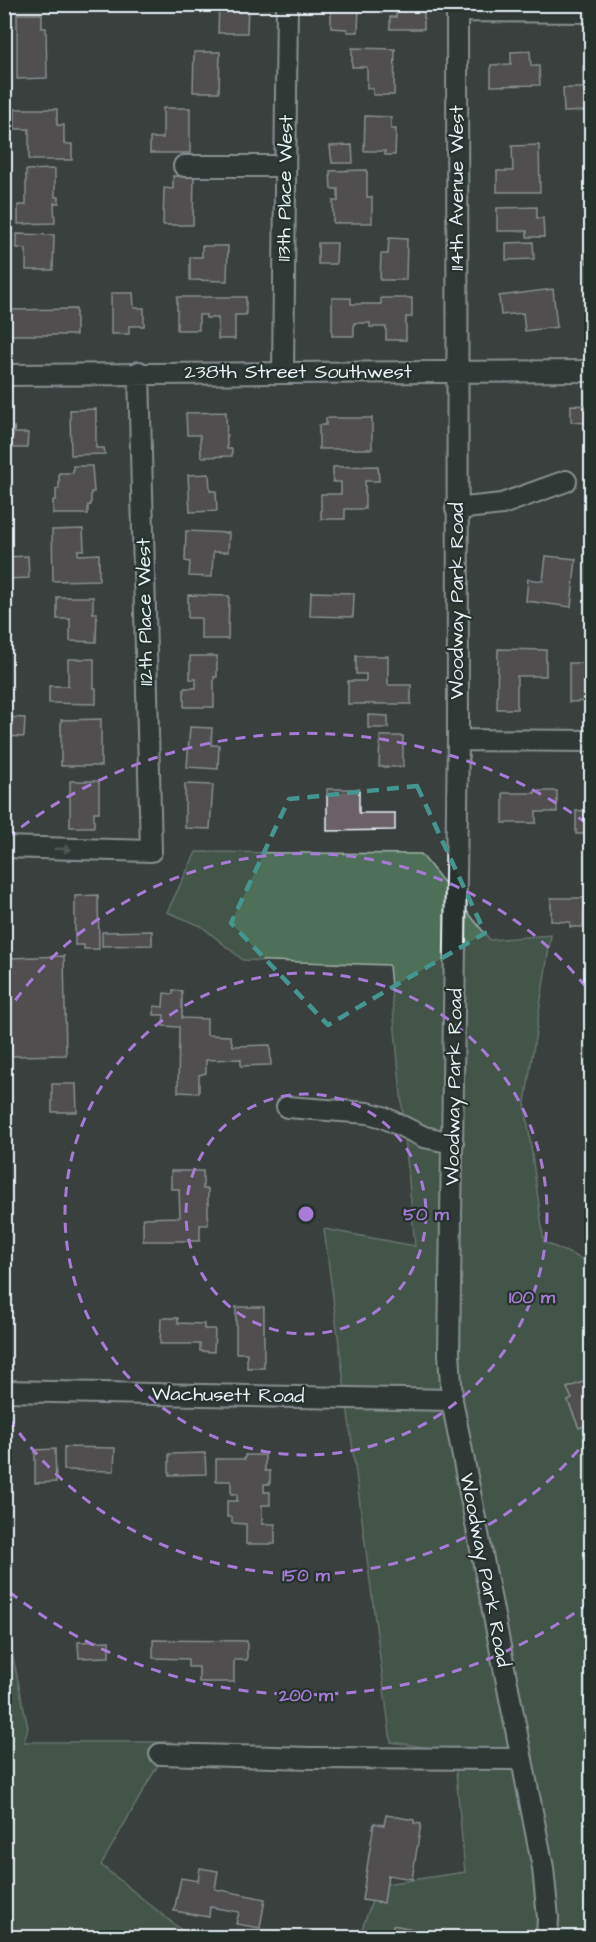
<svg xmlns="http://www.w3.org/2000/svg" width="596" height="1942" viewBox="0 0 596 1942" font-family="'Architects Daughter',sans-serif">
<rect width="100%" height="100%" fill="#3a403e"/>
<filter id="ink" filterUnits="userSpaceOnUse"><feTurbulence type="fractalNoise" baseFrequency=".0167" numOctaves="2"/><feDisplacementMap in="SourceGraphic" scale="12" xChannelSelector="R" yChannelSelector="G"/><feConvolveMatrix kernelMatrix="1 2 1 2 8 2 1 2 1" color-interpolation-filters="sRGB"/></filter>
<g filter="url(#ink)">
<path fill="#4f6f59" stroke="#9cb0a8" stroke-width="1.5" d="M196,852L421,854L490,940L551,935L525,1103L544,1242L591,1263V1937H359L378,1885L465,1872L454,1752L391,1742L324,1229L415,1246L389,965L243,960L201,926L167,912Z
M4,1615L28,1728L24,1742H171L101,1865L190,1937H5Z"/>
<path fill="#6a6065" stroke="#e8f1f8" stroke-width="1.5" d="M219,4H248L247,33H218Z
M396,4H418V11H424V29H390V17H396Z
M331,6H359L358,32H347V29L331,28Z
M17,14H42V28H46L47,78L17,79Z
M352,48L395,49L394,95H373V89L367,88V67H352Z
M530,51L531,66H539L540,85L491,86V65L511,64V52Z
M194,52H220L219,92H193Z
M583,66H592V111L564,112L563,88H583Z
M163,108H190V153H150V138H163Z
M15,109H57V125H64V144H72V160H29V129H15Z
M365,116L391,117V129H396L395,155H385V151H364Z
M352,145L353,163H332L330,146Z
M539,145L540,192H497V171H513L512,146Z
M55,169V197H59V203H54L55,223L18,224V205H26V170Z
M367,170V197H372V223H333V201H338V189H331L330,171Z
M173,176H194L193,225H163L164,188L173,189Z
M537,207V218H543L544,237H527V231H497V208Z
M17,234L54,235L53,270H26V249L17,248Z
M389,238L407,239L406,280H380L381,254H388Z
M533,242L534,259L506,260V243Z
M586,242H592V263H586Z
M318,243H337L336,264H318Z
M202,246H228L227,281L190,280V257H202Z
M553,289L557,327L525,331L523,313L501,315L499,296Z
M111,293H133L134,308H144V326H129V334H111Z
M177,297H246V315H235V339H218V318H206V315H199V330H177Z
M332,298H351V304H381V298H412V317H406V340H386V327H370V323H354V336H332Z
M76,309V335H6V310Z
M571,405L592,406V416H588V423L571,422Z
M96,409V448H104L105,454L71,455L70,410Z
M226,412L227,449H232V456L201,457L200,435H187L186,413Z
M326,418H372V449H319V425H326Z
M14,426L15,433H28L27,448H7V436H13Z
M73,466H92L94,492H91V505H88V514H53V500H56V489H59V473H73Z
M378,466L379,481H365V509H345V519H321V494H341V482H333V467Z
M209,474L210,491H216L217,511L190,512L188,475Z
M83,529L84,550H78V555L99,554V580L53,581L52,530Z
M186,531L229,533L228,552H213L212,577L189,576L190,562L185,561Z
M28,556L29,578L6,579L5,557Z
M546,556L576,559L571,607L526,601L528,579L543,581Z
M311,592L354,593L353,617L310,616Z
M188,595L229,596L228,639H201V618H188Z
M57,597H93V613H97L96,642L70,641V619H57Z
M498,649L546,650V676H517V709H497Z
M585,650H592V701L569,702V663H586Z
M190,656H217V677H214V707H184V688H196V679H190Z
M356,656H388V685H411V704H348V681H366V674H356Z
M68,659H94V688H96V704L49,703V686H68Z
M368,715L388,716V728H368Z
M6,717L25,718L24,737L6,736Z
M101,719V766H61V720Z
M190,727L212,728L211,745H219L218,769L187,767Z
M380,736H403V767H379Z
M70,781H99V812H94V827H70Z
M185,784L213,785L210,829L185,828Z
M327,789H359V813H395V830L327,831Z
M535,791H557V812H536V823H503V793H535Z
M592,810V834H576V811Z
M98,895L99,949H84V945H75V896Z
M551,898H584L583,927H570V922L551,921Z
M152,931V945L102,946V932Z
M64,956L66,1055L12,1056L10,958Z
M173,990L182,991V1018L207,1019V1035L230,1036L233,1046L270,1045L271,1065L241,1066V1059L206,1060V1073L199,1075V1093L178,1092L179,1027L163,1026L164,1015H154V1006L163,1007L164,993L173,994Z
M52,1084H76L77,1112H52Z
M171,1171H203V1189H208V1225H200V1241H143V1218L180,1217L179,1189H171Z
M236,1307H264V1368H247V1353H236Z
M161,1318H178V1323L204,1324V1329H215L214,1352L200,1351V1344H160Z
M591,1379L592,1423L579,1428L568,1401L572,1399L567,1388Z
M64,1447L115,1448L114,1471L64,1470Z
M55,1449L56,1482L35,1483V1450Z
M205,1453L206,1474L169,1475V1454Z
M245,1455H265V1471H270V1484H264V1492H270V1505H262V1524H275V1544H246V1524L232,1523V1517H227V1501H237V1494H231V1481H216V1459H245Z
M153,1640L247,1641V1660H234V1682H199V1667H188V1659L153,1658Z
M109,1641V1657L79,1658L78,1642Z
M386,1815L414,1820V1823L421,1824L412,1879L388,1875L384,1903L362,1900L374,1823L384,1825Z
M200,1868L218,1871L215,1889L265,1899L260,1928L236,1924L239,1912L210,1907L209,1917L174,1911L181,1878L198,1881Z
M393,1925L428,1932L427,1938H391Z"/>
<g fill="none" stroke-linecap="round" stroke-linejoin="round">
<g stroke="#e8f1f8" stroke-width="24">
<path id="minor" d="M457,4L458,740L449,1353L452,1400L543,1868L548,1918L547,1938
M457,11L592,12
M184,166H285
M283,372L287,4
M4,375L592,371
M456,509L502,504L566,481
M458,740L592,741
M4,847L151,851L139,372
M287,1107L368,1113L383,1117L424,1137L453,1143
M4,1391L452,1400
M160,1754L310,1758L522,1759"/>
</g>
<use href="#minor" stroke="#26332d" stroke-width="20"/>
</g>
<defs><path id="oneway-solid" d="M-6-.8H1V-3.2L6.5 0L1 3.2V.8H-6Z" transform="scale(1.5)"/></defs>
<use fill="#6a7674" href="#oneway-solid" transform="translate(63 849) rotate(2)"/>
</g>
<path d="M0 0H596V1942H0ZM417,786L485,933L328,1025L231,923L289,799Z" fill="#3a403e" fill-opacity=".55" fill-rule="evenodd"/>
<path fill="none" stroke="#459590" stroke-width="4.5" stroke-dasharray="12 8" stroke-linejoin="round" d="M417,786L485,933L328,1025L231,923L289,799Z"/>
<g fill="none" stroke="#a77bd6" stroke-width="3" stroke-dasharray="10 8">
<circle cx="306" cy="1214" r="120"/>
<circle cx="306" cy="1214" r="241"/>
<path d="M590 1436A361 361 0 0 1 5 1413M5 1015A361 361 0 0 1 590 992"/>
<path d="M589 1603A481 481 0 0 1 7 1590M7 838A481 481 0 0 1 589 825"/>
</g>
<g text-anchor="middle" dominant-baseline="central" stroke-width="4.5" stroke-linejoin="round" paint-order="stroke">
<g font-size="20" fill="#e8f1f8" stroke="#26332d">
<text transform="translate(285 188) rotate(-89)">113th Place West</text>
<text transform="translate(457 188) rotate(-90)">114th Avenue West</text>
<text x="298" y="372">238th Street Southwest</text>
<text transform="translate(457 601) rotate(-90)">Woodway Park Road</text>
<text transform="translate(145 612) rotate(-91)">112th Place West</text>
<text transform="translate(454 1087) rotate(-89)">Woodway Park Road</text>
<text transform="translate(228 1395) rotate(1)">Wachusett Road</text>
<text transform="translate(485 1570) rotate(79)">Woodway Park Road</text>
</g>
</g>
<circle cx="306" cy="1214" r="9" fill="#a77bd6" stroke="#26332d" stroke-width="3"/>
<g font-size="18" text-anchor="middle" font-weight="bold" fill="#a77bd6" stroke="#26332d" stroke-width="4.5" stroke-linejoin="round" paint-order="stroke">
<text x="426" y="1220">50 m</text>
<text x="532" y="1303">100 m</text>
<text x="306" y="1581">150 m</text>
<text x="306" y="1701">200 m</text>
</g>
<rect width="596" height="1942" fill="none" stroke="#26332d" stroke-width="24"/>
<rect x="12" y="12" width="572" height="1918" fill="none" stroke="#e8f1f8" stroke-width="2" filter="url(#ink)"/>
</svg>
